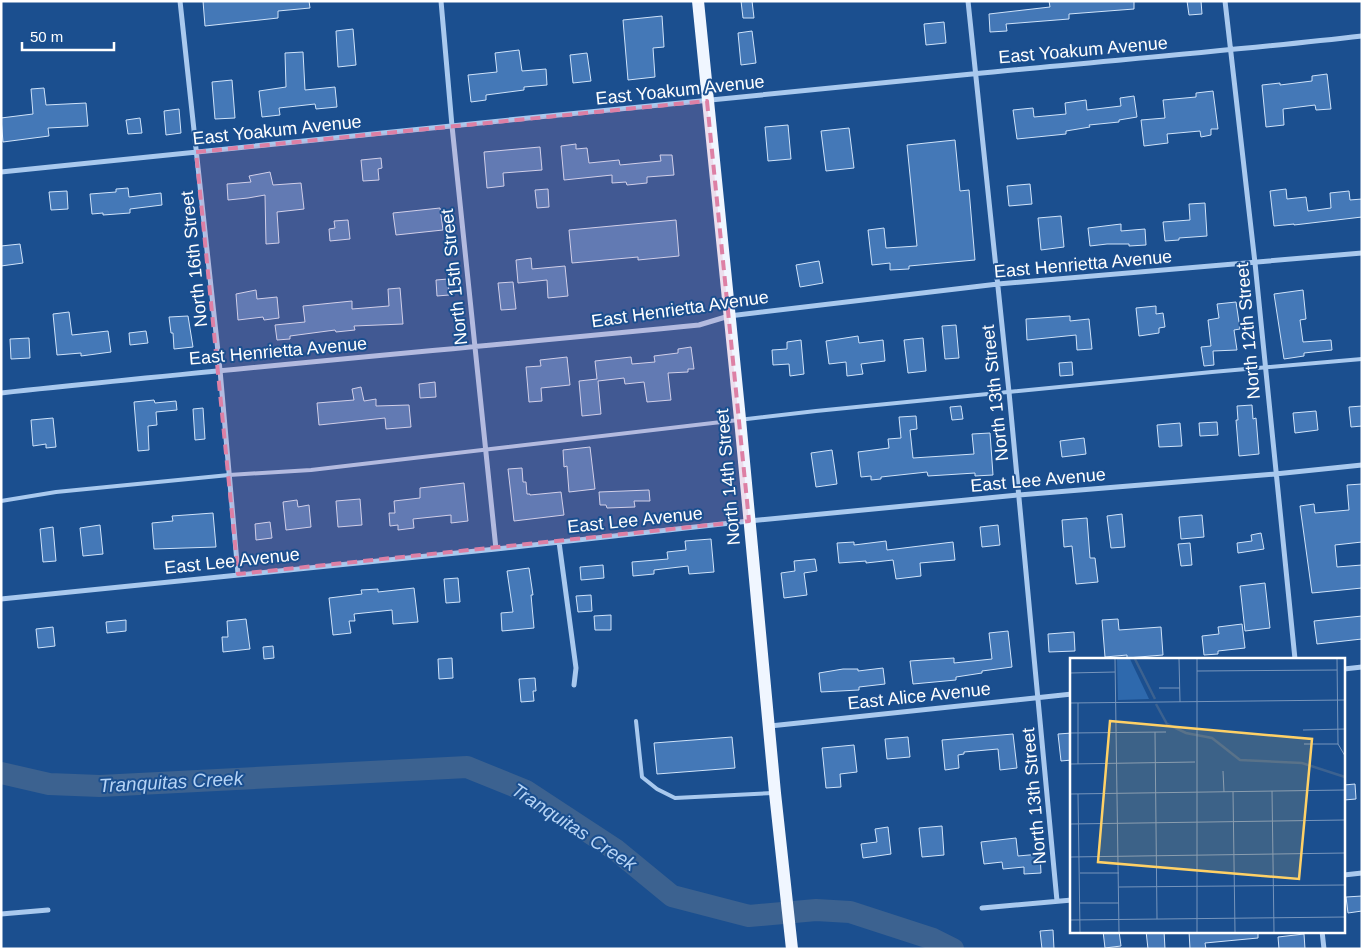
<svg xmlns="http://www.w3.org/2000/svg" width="1363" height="950" viewBox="0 0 1363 950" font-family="Arial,sans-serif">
<rect width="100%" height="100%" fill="#1b4f8f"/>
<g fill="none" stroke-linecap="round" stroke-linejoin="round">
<path stroke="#3c6290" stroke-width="22" d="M1,773L49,784L100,786L467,767L526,791L616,850L672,896L749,916L816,910L850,912L933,939L953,949"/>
</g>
<path fill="#4478b7" stroke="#cfe3fa" d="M203,1H309L310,8L278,11V18L205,26Z
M741,1H752L754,18H743Z
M1049,1H1134V9L1069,14V19L1006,24L1007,31L990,32L989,14L1050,7Z
M1187,1H1201L1202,14L1189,15Z
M662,16L664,47L653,48L655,77L628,80L623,20Z
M944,22L946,43L926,45L924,24Z
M353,29L356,65L338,67L336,31Z
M752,31L756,63L741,65L738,33Z
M519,50L522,71L546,69L547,85L524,87V90L486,95V100L471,102L468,75L497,72L495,53Z
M303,52L305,90L335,87L337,107L316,109L315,104L279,108L280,115L262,117L259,91L286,87L285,53Z
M587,53L591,81L573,83L570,55Z
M1327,74L1331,109L1316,110L1315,105L1283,109L1284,125L1266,127L1262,85L1280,83V85L1312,81V76Z
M232,80L235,118L215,119L212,82Z
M44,88L46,105L86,103L88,126L48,128L49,136L3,142L1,118L33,114L31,89Z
M1213,91L1218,129H1211V135L1201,137L1200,131L1167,134L1168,143L1144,146L1141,120L1165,118L1163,100L1196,97V93Z
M1134,96L1137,117L1119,120V122L1089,125L1090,127L1066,131V134L1017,139L1013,110L1033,108L1034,117L1066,114L1065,103L1086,100L1087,110L1121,106L1120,98Z
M179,109L181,133L166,135L164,111Z
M140,118L142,133L128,134L126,120Z
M788,125L791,159L768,161L765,127Z
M849,128L854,168L826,171L821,131Z
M955,140L960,191L969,190L975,260L909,266V269L890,270V263L872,265L868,230L884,228L886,248L917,246L907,145Z
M576,144V149L587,148L589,163L619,160L620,165L661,161L660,155H672L674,175L647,177V183L627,185L626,182L612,183V175L564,180L561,146Z
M540,147L542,170L503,173L504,186L487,188L484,152Z
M381,158L382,168L378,169L379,180L363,181L361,160Z
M270,172L273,185L301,183L304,209L277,212L279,243L266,244L265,195L248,198L228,200L227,184L251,182L249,176Z
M1030,184L1032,204L1009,206L1007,186Z
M128,188L129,197L161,193L162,205L130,209V213L103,215V213L92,214L90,194L116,192V189Z
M548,189L549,207L537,208L535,190Z
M1286,189L1287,199L1306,197L1308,211L1331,208L1330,193L1349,191L1350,200L1362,199V217L1294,225V224L1274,226L1270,191Z
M67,191L68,209L51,210L49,192Z
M1205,203L1207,236L1179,238V240L1165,241L1163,222L1190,220L1189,204Z
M440,208L443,230L396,235L393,213Z
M1061,216L1064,247L1041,250L1038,218Z
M348,220L350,239L330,241L329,229L335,228L334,221Z
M676,220L679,256L638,260V257L572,263L569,230Z
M1121,224V231L1145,229L1146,245L1129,246V244H1107L1090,246L1088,228Z
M20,244L23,263L1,266V246Z
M531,258L532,269L565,266L568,296L548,298L547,280L518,283L516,260Z
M819,261L823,283L800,287L796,265Z
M448,279L449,295L437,296L436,280Z
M513,282L516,309L501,310L498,283Z
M400,288L403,324L354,326L355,330L336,332L335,330L290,336V339L277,340L275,325L305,322L303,306L352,301V309L389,306L388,289Z
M256,290L257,299L277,297L279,318L264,320L263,317L238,320L236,294Z
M1303,290L1306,319L1300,320L1303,342L1331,340L1332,350L1304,353V356L1284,359L1274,294Z
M1236,302L1240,329L1234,330L1237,350L1213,351L1214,365L1204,366L1201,347L1211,346L1208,320L1219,318L1217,304Z
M1156,306V314L1163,313L1165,327L1159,328V333L1139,336L1136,308Z
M69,312L72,335L108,331L111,352L81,356V353L57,355L53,314Z
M188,316L193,347L174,349L173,333H171L169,317Z
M1070,316V321L1089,319L1092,349L1077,350L1076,335L1027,340L1026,319Z
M956,325L959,358L945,359L942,326Z
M146,331L148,343L130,345L129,333Z
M858,336L859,343L883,340L885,361L861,364L863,374L847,376L846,362L829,364L826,341Z
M29,338L30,358L11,359L10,339Z
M923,338L926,371L908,373L904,340Z
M801,340L804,374L790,376L789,364L773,365L772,350L787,349V342Z
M691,347L694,369H688V372L668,373L671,400L647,402L644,382L625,384L624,378L598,381L601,414L582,416L579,381L597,379L595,361L631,357L632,364L655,362L654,356L678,353V349Z
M567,357L570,385L541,388L542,401L529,402L526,367L541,366L540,360Z
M1072,362L1073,375L1060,376L1059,363Z
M435,382L436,397L420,398L419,384Z
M361,387L364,401L376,399V406L409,405L411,427L386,429L385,418L319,425L317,403L354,400L352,389Z
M154,400L155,403L176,401L177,410L156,412L157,425L148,426L149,450L138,451L134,402Z
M1252,405L1253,419L1256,418L1259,454L1239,456L1236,420H1238L1237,406Z
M961,406L963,419L952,420L950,407Z
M1362,406V426L1351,427L1349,407Z
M203,408L205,439L195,440L193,409Z
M1316,411L1318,430L1295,433L1293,413Z
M916,416L917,429L910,430L913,458L974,454L972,434L990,433L993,475L975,476V473L928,476L927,472L881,477V479L871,480V476L861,477L858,452L889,448L888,439L901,438L899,417Z
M53,418L56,447L46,448V444L33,446L31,420Z
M1217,422L1218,435L1200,436L1199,423Z
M1180,423L1182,446L1159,447L1157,425Z
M1084,438L1086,454L1062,457L1060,441Z
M590,447L595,489L569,492L567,466L564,467L563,450Z
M832,450L837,484L816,487L811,453Z
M522,468L523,482H526L527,494H530V495L561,492L564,515L514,521L508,469Z
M464,483L468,521L451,523V515L413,519L414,528L398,530V525L390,526L389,513H395L394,501L420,498V488Z
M1362,484V542L1335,545L1337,567L1362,565V588L1312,593L1300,506L1314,504L1315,513L1349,510L1347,485Z
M649,490L650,501H634L635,507L607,508L606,505H600L599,492Z
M360,499L362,525L338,527L336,501Z
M297,500L298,507L309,505L311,527L286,530L283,502Z
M213,513L216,547L154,549L152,523L173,521L172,516Z
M1122,514L1125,547L1111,548L1107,516Z
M1202,515L1204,537L1181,539L1179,517Z
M1087,518L1090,558H1095L1098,582L1076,584L1072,546L1064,547L1062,520Z
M270,522L272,538L256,540L255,524Z
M100,525L103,554L83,556L80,528Z
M998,525L1000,545L982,547L980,527Z
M53,527L56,561L43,562L40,529Z
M1261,533L1264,549L1238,553L1237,543L1252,541L1251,535Z
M711,539L714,572L689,574L688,566L654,570V574L633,576L632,562L668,559L667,552L686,550L685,541Z
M886,541L887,550L953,542L955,560L920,563L921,576L896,579L893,560L866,563V561L839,563L837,543L854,542V545Z
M1190,543L1192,565L1181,566L1178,544Z
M815,559L817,571L804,573L807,595L784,598L781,573L795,571L794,561Z
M603,565L604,578L581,580L580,567Z
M529,568L533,595H531L534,628L502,631L501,613L513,612L507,571Z
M458,578L460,602L446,603L444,579Z
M1265,583L1270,628L1245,631L1240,586Z
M414,588L418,622L393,624L392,610L354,614L355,621H349L351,633L333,635L329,598L362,594L361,590L378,589V592Z
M591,595L592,611L578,612L576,596Z
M611,615V630H595L594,616Z
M1362,616V639L1317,644L1314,621Z
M246,619L250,649L223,652L222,637H228L227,621Z
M1118,619L1119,630L1161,627L1163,655L1127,658V655L1105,657L1102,620Z
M126,620V631L107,633L106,622Z
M1242,624L1245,648L1218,651V654L1204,655L1202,636L1219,634L1218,627Z
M53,627L55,646L38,648L36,629Z
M1008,631L1012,667L982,671V673L956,677V680L913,684L910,661L954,658V663L992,659L989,633Z
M1074,632L1075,651L1049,652L1048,634Z
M273,646L274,658L264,659L263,647Z
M452,658L453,678L439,679L438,659Z
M883,668L885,684L859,687V690L821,692L819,673L843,669H858V671Z
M535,678L536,691H533L534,701L521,702L519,679Z
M1072,733V760L1061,761L1058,734Z
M1013,734L1017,768L1000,770L998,749L964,752V754L958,755L959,768L945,770L942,740Z
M732,737L735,768L657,774L654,743Z
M908,737L910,757L887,759L885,739Z
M854,745L857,772L840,774L841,787L826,788L822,748Z
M1355,784L1356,799L1344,800V785Z
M942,826L944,855L922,857L919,828Z
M888,827L891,854L863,858L861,844L877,842L875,829Z
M1016,838L1018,856L1040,854L1041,873L1024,874V867L1003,869L1002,862L984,864L981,842Z
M1362,896V911L1348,913L1346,897Z
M1053,930L1054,949H1042L1040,931Z
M1103,931H1119L1121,946L1105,948Z
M1146,931H1164L1165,949H1148Z
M1189,931H1258V938L1205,943L1206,949H1190Z
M1304,934L1305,949H1279L1278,937Z"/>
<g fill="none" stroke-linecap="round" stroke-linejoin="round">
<path stroke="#a9c9ee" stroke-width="4" d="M1,501L56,492L229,475L311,470L816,411L1212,372L1362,359
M636,721L642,777L657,789L675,798L773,793"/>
<path stroke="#a9c9ee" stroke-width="5" d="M180,1L220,370L238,574
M441,1L452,126L496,549
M968,1L1009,392L1057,901
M1225,1L1255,263L1295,659
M1,172C325,138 648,106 972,74C1102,61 1232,51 1362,36
M1,393C234,368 467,348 699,325L729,316L998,284L1362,253
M559,542L576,668L574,685
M1,599L496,549L749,521L1019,495L1275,474L1362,465
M1344,669L1362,667
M770,726L1072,694
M1344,875L1362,873
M982,908L1072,900
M1,914L48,910
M1322,931L1324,949"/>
<path stroke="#f0f6ff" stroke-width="12" d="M698,1L740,419L775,793L792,949"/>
</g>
<path fill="#dd80a5" fill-opacity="0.2" stroke="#dd80a5" stroke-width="4" stroke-dasharray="10 6" stroke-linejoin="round" d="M707,101L749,521L238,574L196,152Z"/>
<g text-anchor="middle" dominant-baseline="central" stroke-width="4" stroke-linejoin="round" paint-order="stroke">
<g font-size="18" fill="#fff" stroke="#1b4f8f">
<text transform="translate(1083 50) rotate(-5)">East Yoakum Avenue</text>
<text transform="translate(680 90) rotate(-6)">East Yoakum Avenue</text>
<text transform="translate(277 130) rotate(-6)">East Yoakum Avenue</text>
<text transform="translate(194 259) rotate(-96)">North 16th Street</text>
<text transform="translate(1083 264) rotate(-5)">East Henrietta Avenue</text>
<text transform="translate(454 277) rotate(-96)">North 15th Street</text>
<text transform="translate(680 309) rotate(-8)">East Henrietta Avenue</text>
<text transform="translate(1248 331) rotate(-95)">North 12th Street</text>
<text transform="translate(278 351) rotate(-5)">East Henrietta Avenue</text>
<text transform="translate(995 393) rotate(-96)">North 13th Street</text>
<text transform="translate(728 477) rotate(-95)">North 14th Street</text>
<text transform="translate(1038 480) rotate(-5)">East Lee Avenue</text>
<text transform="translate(635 520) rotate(-6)">East Lee Avenue</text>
<text transform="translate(232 561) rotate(-6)">East Lee Avenue</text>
<text transform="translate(919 696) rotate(-6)">East Alice Avenue</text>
<text transform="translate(1034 796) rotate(-95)">North 13th Street</text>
</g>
<g font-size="19" font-style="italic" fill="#b5d3f5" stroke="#1b4f8f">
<text transform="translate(171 782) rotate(-3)">Tranquitas Creek</text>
<text transform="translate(574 827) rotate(33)">Tranquitas Creek</text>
</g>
</g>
<g transform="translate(1070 658)">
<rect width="275" height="275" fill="#1b4f8f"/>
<path d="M47,1H60L79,41L48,42Z" fill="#2e69ad"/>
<path fill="none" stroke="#3c6290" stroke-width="2.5" d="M65,1L85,41M86,46L97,66L116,75L142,80L170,102L232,105L275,119"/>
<path fill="none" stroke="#7695bc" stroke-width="1" d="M45,1L49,274M109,1L110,44M127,1V274M267,1L268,86L275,98M127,13L267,12M0,15L45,14M89,30H110M0,45L275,42M8,45V106M233,72L275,71M85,74L87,261M0,75L96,74M234,86H268M0,106L125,104M153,113L154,134M202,133L204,274M163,134L165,274M0,136L275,132M8,136L10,274M0,166L275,162M0,199L275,195M10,215H49M49,229L275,227M10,245H49M0,262L275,259"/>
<path fill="#ffd166" fill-opacity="0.15" stroke="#ffd166" stroke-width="2.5" d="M40,63L242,81L229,221L28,204Z"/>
<rect width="275" height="275" fill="none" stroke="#fff" stroke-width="2.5"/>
</g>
<rect width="1363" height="950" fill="none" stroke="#ffffff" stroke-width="5"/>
<path d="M22 42v8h92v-8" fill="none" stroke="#ffffff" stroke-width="2.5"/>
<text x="30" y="42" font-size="15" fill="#ffffff" stroke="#1b4f8f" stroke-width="4" paint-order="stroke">50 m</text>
</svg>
